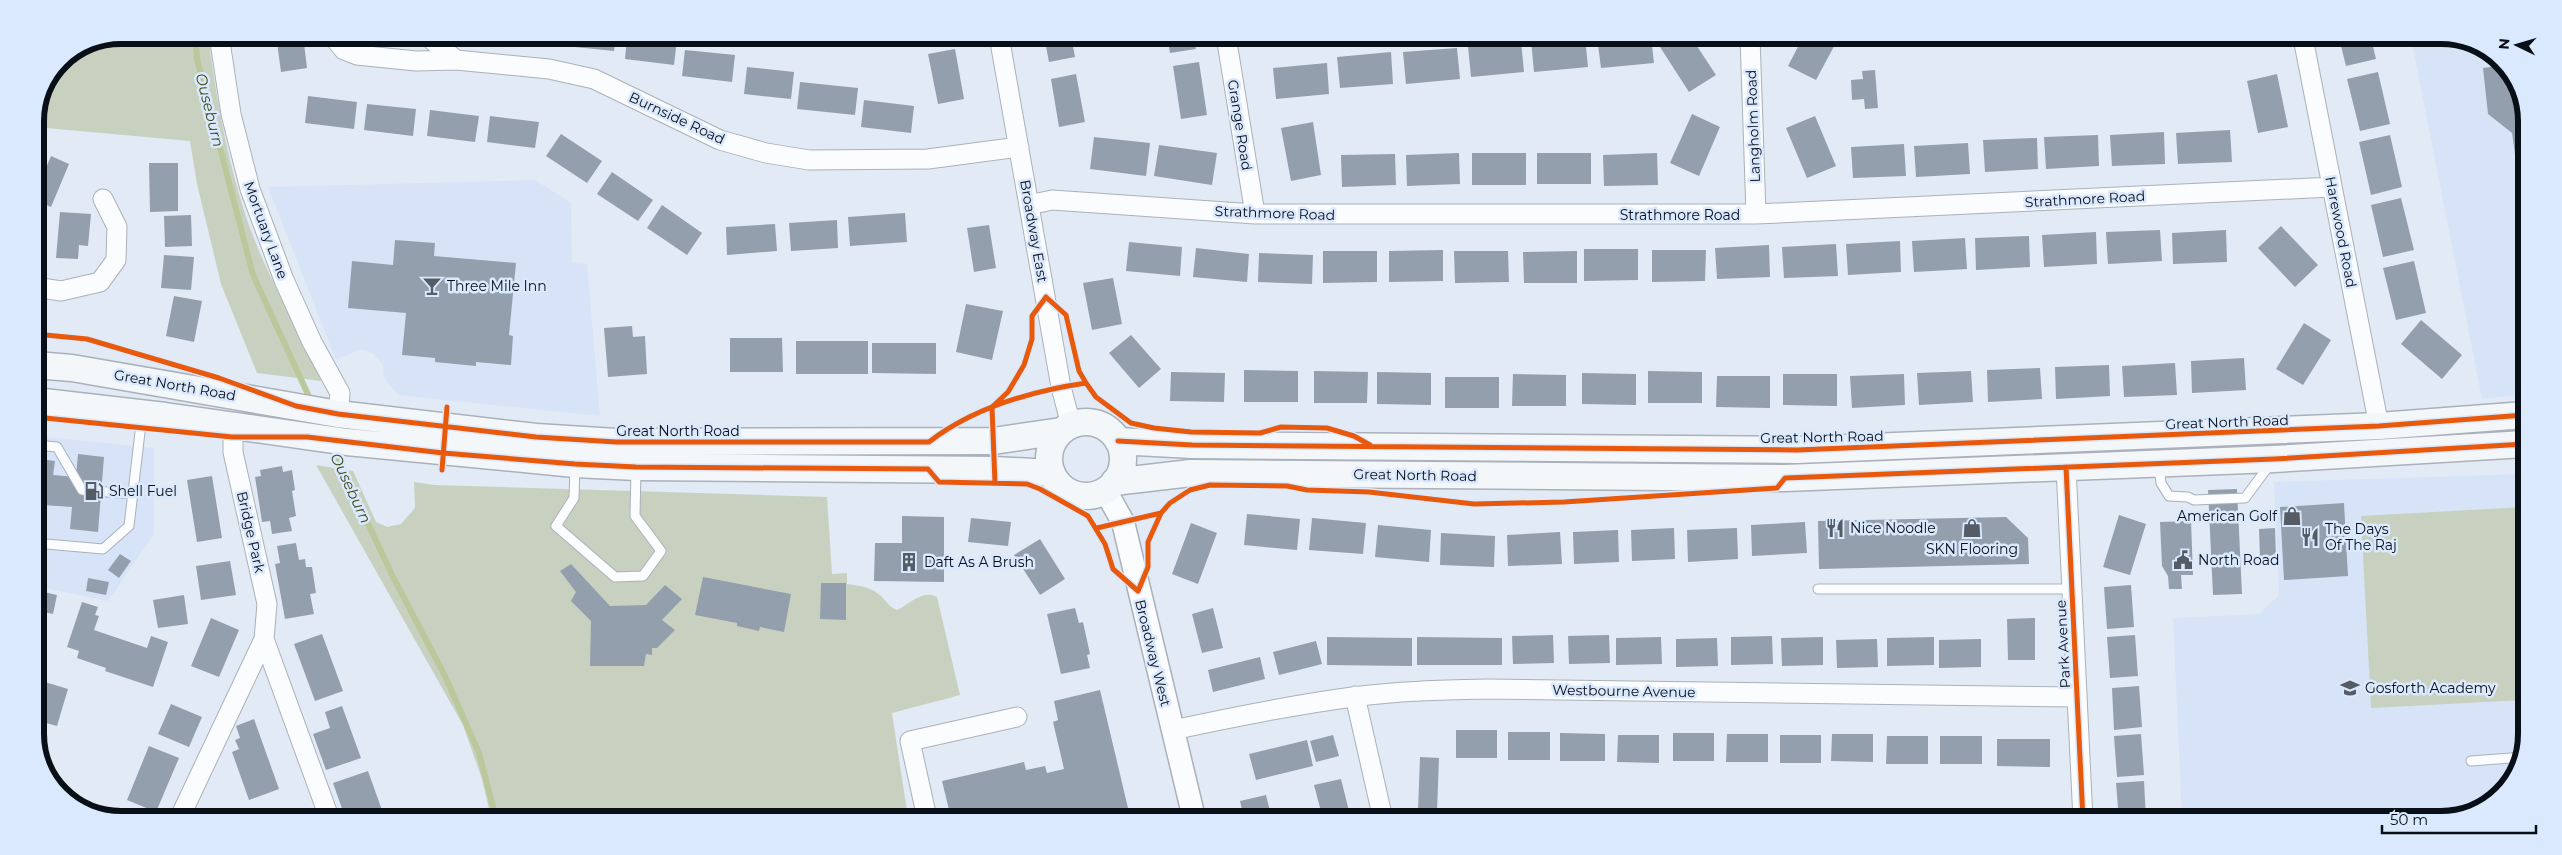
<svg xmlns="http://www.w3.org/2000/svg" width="2562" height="855" viewBox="0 0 2562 855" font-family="Montserrat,sans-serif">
<rect width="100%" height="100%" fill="#e2eaf5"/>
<path fill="#d7e4f8" d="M2411,38H2464L2506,64L2527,115L2526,394L2482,399Z
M535,180L571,203L572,263L587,264L600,416L398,395L384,378L383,365L374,354L360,349L336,360L268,187Z
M35,436L154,448V534L108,601L35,586Z
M2525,474L2524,757L2493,803L2442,820H2182L2173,618L2259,614L2279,595L2274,482Z"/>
<path fill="#c8d1bf" d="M121,35H208C217,102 229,172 253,236C272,286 301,331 321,381L257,373L221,284L197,184L190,141L35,127C35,93 55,52 90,41C100,38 110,37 121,35Z
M316,465L353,471L376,522L387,527L401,524L415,508L414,482L434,485L827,497L832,574L847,573V584C861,586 872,587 882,597C888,603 889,607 897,610C910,604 923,589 937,597L960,695L892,713L908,818H491L482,779L463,725Z
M2525,507L2524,700L2371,708L2361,516Z"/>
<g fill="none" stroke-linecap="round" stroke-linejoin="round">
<path stroke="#bac89b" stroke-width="6" d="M195,35L197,59L253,275L311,401
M332,447L393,577L445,676L479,753L496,818"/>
</g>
<path fill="#949fae" d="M276,35H303L307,68L281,72Z
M508,35L525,36H551L550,41Z
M566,36H616L614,51L565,46Z
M627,36L677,39L674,65L625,59Z
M1044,36H1071L1075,57L1049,62Z
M1167,36H1194L1196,49L1170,53Z
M1569,37H1585L1588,67L1534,72L1531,40Z
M1597,37H1651L1654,63L1601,68Z
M1675,37H1691L1716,75L1689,92L1660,47Z
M1803,37H1839L1816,80L1788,66Z
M1863,37H1899V39L1864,41Z
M2339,38H2371L2376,59L2346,66Z
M1521,41L1524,72L1471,77L1468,46Z
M1457,48L1460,79L1406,84L1403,52Z
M955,49L964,99L938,104L928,54Z
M685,50L735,55L732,82L682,76Z
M1391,52L1393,84L1340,88L1337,57Z
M1199,62L1207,115L1181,119L1173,66Z
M1327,63L1329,94L1276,99L1273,68Z
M2506,65L2527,115L2526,232L2512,133L2488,114L2483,68Z
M747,67L794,72L791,99L744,94Z
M1875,70L1878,108L1865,109L1864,99L1852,100L1851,80L1863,79L1862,71Z
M2378,72L2390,124L2360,131L2347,79Z
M1076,74L1085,122L1059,127L1051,79Z
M2277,74L2288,127L2258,133L2247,81Z
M800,82L858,88L855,115L797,109Z
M308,96L357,102L354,129L305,123Z
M864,100L914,106L911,133L861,127Z
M367,104L416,109L413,136L364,130Z
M430,110L479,116L475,142L427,136Z
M1692,114L1720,127L1699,176L1670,163Z
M490,116L539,122L535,148L487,142Z
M1815,116L1836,166L1807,178L1786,128Z
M1313,122L1321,175L1291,181L1281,128Z
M2230,130L2232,162L2178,164L2176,133Z
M2164,132L2165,164L2112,166L2110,135Z
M561,134L602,161L587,183L546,156Z
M2098,135L2099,166L2046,169L2044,137Z
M2390,135L2402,187L2371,195L2359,142Z
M1094,137L1150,143L1146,176L1090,169Z
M2037,138L2038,169L1985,172L1983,140Z
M1968,143L1970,174L1916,177L1914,146Z
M1904,144L1906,176L1853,178L1851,147Z
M1159,145L1217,153L1212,185L1154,176Z
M1459,153L1460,184L1407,186L1406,155Z
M1472,153H1526V185H1472Z
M1537,153H1591V184H1537Z
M1657,153L1658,185L1604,186L1603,155Z
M1395,154L1396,185L1342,187L1341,155Z
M51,156L69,164L51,207L35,200V194Z
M149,163H178V211L150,212Z
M612,172L653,200L638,221L597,194Z
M2401,198L2414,250L2383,257L2371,205Z
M662,205L702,233L687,255L647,228Z
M60,212L91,214L88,246L79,245L78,259L56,258Z
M905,213L907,242L850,246L848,217Z
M191,215L192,246L165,247L164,216Z
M837,220L838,248L791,251L789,223Z
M775,224L777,251L727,255L726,227Z
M989,225L996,268L974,272L967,228Z
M2281,226L2318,265L2295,287L2258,248Z
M2160,230L2162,261L2108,264L2106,232Z
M2226,230L2227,262L2173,264L2172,233Z
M2096,232L2097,264L2044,267L2042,235Z
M2029,236L2030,267L1976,270L1975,238Z
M1965,238L1967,269L1914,272L1912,241Z
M395,240L435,243L434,256L516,263L509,335L513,336L511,365L476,362V366L435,362V358L402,355L406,313L348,308L352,261L393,265Z
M1900,241L1901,272L1848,275L1846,244Z
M1129,242L1182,247L1180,276L1126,271Z
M1836,244L1838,276L1784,278L1782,247Z
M1769,245L1770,277L1717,279L1715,248Z
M1196,248L1249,254L1247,282L1193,277Z
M1584,249H1638V280L1584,281Z
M1443,250V281L1389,282V251Z
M1652,250H1706L1705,281L1652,282Z
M1323,251H1377V282L1323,283Z
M1454,251H1508L1509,282L1455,283Z
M1577,251V283H1524L1523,252Z
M1259,253L1313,255L1312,284L1258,282Z
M164,255L194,257L191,290L161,288Z
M2414,261L2426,313L2396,320L2383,268Z
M1113,278L1122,324L1092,330L1083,283Z
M174,296L202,301L194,342L166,336Z
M966,304L1003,311L992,360L956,352Z
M2421,320L2462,355L2442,379L2401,344Z
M2304,323L2331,340L2303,385L2276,369Z
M632,326L633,337L645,336L647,374L608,377L604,328Z
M1131,335L1161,369L1139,388L1109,353Z
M730,338H782L783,372H730Z
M796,341H868V374H796Z
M872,343H936V374L872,373Z
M2244,358L2246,390L2192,393L2191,361Z
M2175,363L2177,395L2124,397L2122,366Z
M2109,365L2110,396L2056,399L2055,367Z
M2040,368L2042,399L1988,402L1987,370Z
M1244,370L1298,371V402H1244Z
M1314,371L1368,372L1367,403H1314Z
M1648,371L1702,372V403H1648Z
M1971,371L1973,402L1919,405L1917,373Z
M1171,372L1225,373L1224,402L1170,401Z
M1377,372L1431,373V405L1377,404Z
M1582,373L1636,374V405L1582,404Z
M1513,374L1566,375V406H1512Z
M1783,374H1837V406L1783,405Z
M1904,374L1905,405L1852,408L1850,376Z
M1717,376H1770V408L1716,407Z
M1445,377H1499V408H1445Z
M78,454L104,457L98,532L70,529L72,507L43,505V509L35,508V459L39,460V456L47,457V460L55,461L53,475L76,477Z
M282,466L283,472L292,470L295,490L292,491L296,516L289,518L292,531L272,534L270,521L262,522L255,477L261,476L260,470Z
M212,476L222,538L197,542L187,480Z
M2237,489L2242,594L2213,595L2208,490Z
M2344,503L2348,576L2284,580L2280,507Z
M1247,514L1300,519L1297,550L1244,545Z
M2119,515L2146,524L2130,575L2103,567Z
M902,516L944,517V582L874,581L875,543H902Z
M2006,517L2028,538L2029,564L1819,569L1818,521Z
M971,518L1011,522L1008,546L968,542Z
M1312,518L1366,523L1363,554L1309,550Z
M2191,521L2193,575H2181L2182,589H2169L2168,576L2162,566L2160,522Z
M1805,522L1807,553L1752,556L1751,525Z
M1191,523L1217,533L1198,584L1172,574Z
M1378,525L1431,530L1429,562L1375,557Z
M1674,528L1675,559L1632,561L1631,530Z
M1737,528L1738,559L1688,562L1687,530Z
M2275,528L2276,557L2260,558L2259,529Z
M1618,530L1619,562L1574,564L1573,532Z
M1560,532L1562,564L1508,566L1507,535Z
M1441,533L1495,536L1494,567L1440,565Z
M1040,539L1065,579L1040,595L1014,555Z
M296,543L299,560L305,559L306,567H312L316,593L310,594L314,614L285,619L275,564L280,563L277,546Z
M120,554L131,561L119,578L108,570Z
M230,561L236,595L201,600L196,566Z
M571,564L610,606L646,605L665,585L682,599L662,620L675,630L657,648H652V655L646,654L644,666H590L591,621L571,601L576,592L560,571Z
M703,577L791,594L784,632L760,627L759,631L737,626V623L695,615Z
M88,578L109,582L106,595L86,591Z
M821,583H846V620L820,619Z
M2131,585L2134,627L2107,629L2104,587Z
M35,590L57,595L53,614L35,610Z
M184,595L188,624L158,628L153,600Z
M82,602L98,607L95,615L99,616L94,630L147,648L151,636L168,642L153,687L105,671L106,668L77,658L79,651L67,647Z
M1075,608L1079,623L1083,622L1090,654L1087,655L1090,668L1061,674L1047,614Z
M1213,608L1223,648L1202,653L1192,614Z
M211,618L239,630L219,677L191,666Z
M2035,618V660H2008L2007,619Z
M322,634L343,691L315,701L294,644Z
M1553,635L1554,663L1513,664L1512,636Z
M1609,635L1610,663L1569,664L1568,636Z
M2135,635L2138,676L2110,678L2107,637Z
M1772,636L1773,664L1731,665V637Z
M35,637L43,640L36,665H35Z
M1327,637L1412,638V666L1327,665Z
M1417,637L1502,638V665H1417Z
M1661,637L1662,664L1616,665V638Z
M1823,637V665L1782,666L1781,638Z
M1934,637V665L1887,666V638Z
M1717,638L1718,666L1676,667V639Z
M1877,639L1878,667L1837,668L1836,640Z
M1981,639V667L1939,668V640Z
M1316,641L1322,664L1279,675L1273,652Z
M1260,657L1265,679L1213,692L1208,670Z
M35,679L68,689L57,726L46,723L41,736L35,735Z
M2139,686L2142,727L2114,730L2112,688Z
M1100,690L1128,808L1084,818H951L942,781L1024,762L1026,770L1045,766L1047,773L1064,769L1053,722L1058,720L1054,701Z
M171,704L202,717L189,747L158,734Z
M342,706L361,758L326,770L313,734L330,728L325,712Z
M254,719L279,789L249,800L232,752L239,749L235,740L240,738L236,726Z
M1456,730H1497V758H1456Z
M1508,732H1550V760H1508Z
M1560,733L1605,734V761H1560Z
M1673,733H1714V761H1673Z
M1727,734H1768V762H1726Z
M1832,734H1873V762L1831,761Z
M2141,734L2144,775L2117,777L2114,736Z
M1333,735L1339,756L1316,762L1310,741Z
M1618,735H1659V763L1617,762Z
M1780,735H1821V763H1780Z
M1887,736H1928V764H1886Z
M1940,736H1982V764H1940Z
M1997,739H2050V767L1997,766Z
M1307,740L1313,766L1256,780L1249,754Z
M149,746L179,758L156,812L127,800Z
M1420,757L1439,758L1437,812H1418Z
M368,771L383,813L371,817H345L333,783Z
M1341,779L1351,819H1323L1314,785Z
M2144,781L2146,820H2119L2116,783Z
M1266,795L1272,819L1244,818L1240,801Z
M288,809L291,817H265Z"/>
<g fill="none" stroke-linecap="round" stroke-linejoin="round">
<g stroke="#aab1ba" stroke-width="11">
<path id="service" d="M35,445L57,447L82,490L132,494
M575,466L574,498L556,526L615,577L643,576L661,551L635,516L636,470
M2159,467L2161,483L2169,496L2188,497L2194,500L2245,498L2271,463
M35,543L103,549L129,526L142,415
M1818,589H2071
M2471,761L2524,757"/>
</g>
<g stroke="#aab1ba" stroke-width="21">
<path id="minor" d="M219,35L231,114L250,189L284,280L312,342L340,393L338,414
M332,35L344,50L357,55L416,61L456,60L549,69L594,79L720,140L766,153L809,160L928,159L1019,147
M426,35L456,60
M999,36L1061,387L1071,425
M1226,36L1255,214
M1750,37L1756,214
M2303,38L2379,426
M1029,205L1052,200L1255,214H1756L2332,187
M35,287L61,291L100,282L116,260L117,227L103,199
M2066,467L2083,820
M264,639L329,817
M1355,696L1383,819
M1173,730C1233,717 1293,705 1353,697C1397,691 1442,690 1487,689L2077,697
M180,817L264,639L267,604L233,452V425
M927,818L910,741L1017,717"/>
</g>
<g stroke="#aab1ba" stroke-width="25">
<path id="tertiary" d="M1105,490L1123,522L1194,818"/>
</g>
<g stroke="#aab1ba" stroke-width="29">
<path id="secondary" d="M35,365L72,368L338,414L536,437L616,442L993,441L1061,431
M35,401L165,416L347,442L575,464L636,467L994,470L1052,473
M1049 459a37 37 0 1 1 74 0a37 37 0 1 1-74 0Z
M1118,441L1192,445L1797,450L2379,426L2525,415
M1114,482L1191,473L1785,478L2274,459L2525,444"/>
</g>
<use href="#service" stroke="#fbfcfe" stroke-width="9"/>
<use href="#minor" stroke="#fbfcfe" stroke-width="19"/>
<use href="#tertiary" stroke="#fbfcfe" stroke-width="22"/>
<use href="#secondary" stroke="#f4f7fa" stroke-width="26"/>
<g stroke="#dae9fd" stroke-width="8">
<path id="cycleway" d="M35,334L87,339L219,378L296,406L338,414L536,437L616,442H929C973,408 1032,391 1086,383
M35,417L232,437H307L443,453L575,464L636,467L928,469L939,482L1027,484L1040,489L1088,516L1105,544L1113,569L1138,591L1148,567V542L1161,513L1170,503L1190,490L1210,485L1287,486L1307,490L1369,492L1474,504L1564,502L1777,488L1785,478L2274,459L2525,444
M1118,441L1192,445L1797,450L2379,426L2525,415
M2066,467L2083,820
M442,470L447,407
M995,483L992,407L1008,392L1024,365L1032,339V316L1046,297L1066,315L1079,371L1086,383L1096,397L1131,423L1154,428L1191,432L1260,433L1281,427L1327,428L1354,436L1370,445
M1097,528L1161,513"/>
</g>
<use href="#cycleway" stroke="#e8590c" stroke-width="5"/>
</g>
<defs>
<g id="bar-bare" transform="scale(1.5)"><path d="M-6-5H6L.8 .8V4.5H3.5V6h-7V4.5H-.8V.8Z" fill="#555c65" stroke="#dae9fd" stroke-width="2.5" paint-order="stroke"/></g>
<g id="fuel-bare" transform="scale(1.5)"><path d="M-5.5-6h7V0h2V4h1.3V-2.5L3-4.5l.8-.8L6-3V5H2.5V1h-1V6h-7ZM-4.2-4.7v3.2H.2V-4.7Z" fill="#555c65" stroke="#dae9fd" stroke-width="2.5" paint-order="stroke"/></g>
<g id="shop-bare" transform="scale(1.5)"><path d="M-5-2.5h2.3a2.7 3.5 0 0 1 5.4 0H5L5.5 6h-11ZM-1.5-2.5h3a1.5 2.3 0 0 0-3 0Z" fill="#555c65" stroke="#dae9fd" stroke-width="2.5" paint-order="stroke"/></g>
<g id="restaurant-bare" transform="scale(1.5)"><path d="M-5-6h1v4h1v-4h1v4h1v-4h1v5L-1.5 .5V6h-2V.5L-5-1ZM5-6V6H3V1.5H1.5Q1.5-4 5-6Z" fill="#555c65" stroke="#dae9fd" stroke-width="2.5" paint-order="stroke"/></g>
<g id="civic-bare" transform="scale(1.5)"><path d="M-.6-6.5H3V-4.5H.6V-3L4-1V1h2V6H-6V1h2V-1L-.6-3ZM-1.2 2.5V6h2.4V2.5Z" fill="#555c65" stroke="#dae9fd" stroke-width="2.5" paint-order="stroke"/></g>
<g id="building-bare" transform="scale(1.5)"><path d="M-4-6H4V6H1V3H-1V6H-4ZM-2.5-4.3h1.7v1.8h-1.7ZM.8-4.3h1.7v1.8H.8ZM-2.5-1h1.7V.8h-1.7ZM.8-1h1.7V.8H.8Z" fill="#555c65" stroke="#dae9fd" stroke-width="2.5" paint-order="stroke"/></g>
<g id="school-bare" transform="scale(1.5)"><path d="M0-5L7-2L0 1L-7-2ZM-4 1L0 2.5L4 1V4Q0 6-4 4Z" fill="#555c65" stroke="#dae9fd" stroke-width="2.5" paint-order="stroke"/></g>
</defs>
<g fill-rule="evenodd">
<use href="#bar-bare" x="432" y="286"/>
<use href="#fuel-bare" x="94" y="491"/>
<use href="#shop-bare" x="2292" y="516"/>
<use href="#restaurant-bare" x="1835" y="528"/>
<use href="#shop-bare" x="1972" y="528"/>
<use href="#restaurant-bare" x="2310" y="537"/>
<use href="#civic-bare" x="2183" y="560"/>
<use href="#building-bare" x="909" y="562"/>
<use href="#school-bare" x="2350" y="688"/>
</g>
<g text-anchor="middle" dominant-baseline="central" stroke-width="5" stroke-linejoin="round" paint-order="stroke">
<g font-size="14" fill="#090f17" stroke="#dae9fd">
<text transform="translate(677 118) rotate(25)">Burnside Road</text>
<text transform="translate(1240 125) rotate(81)">Grange Road</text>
<text transform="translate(1753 126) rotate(-92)">Langholm Road</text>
<text transform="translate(2085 199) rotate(-3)">Strathmore Road</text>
<text transform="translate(1275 213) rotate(2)">Strathmore Road</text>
<text x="1680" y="215">Strathmore Road</text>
<text transform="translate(266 230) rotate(70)">Mortuary Lane</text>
<text transform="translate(1034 231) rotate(80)">Broadway East</text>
<text transform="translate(2341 232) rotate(79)">Harewood Road</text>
<text transform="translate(175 385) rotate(10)">Great North Road</text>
<text transform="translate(2227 422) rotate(-2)">Great North Road</text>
<text x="678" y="431">Great North Road</text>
<text transform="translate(1822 437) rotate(-1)">Great North Road</text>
<text transform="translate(1415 475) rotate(1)">Great North Road</text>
<text transform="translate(251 532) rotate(77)">Bridge Park</text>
<text transform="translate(2063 644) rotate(-93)">Park Avenue</text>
<text transform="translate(1153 653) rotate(76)">Broadway West</text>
<text transform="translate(1624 691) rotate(1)">Westbourne Avenue</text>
</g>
<g font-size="14" fill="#090f17" stroke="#dae9fd" text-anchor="start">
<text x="447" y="286">Three Mile Inn</text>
<text x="109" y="491">Shell Fuel</text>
<text x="2277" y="516" text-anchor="end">American Golf</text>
<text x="1850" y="528">Nice Noodle</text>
<text x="2325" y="529">The Days<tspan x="2325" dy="16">Of The Raj</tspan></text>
<text x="1972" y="549" text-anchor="middle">SKN Flooring</text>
<text x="2198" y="560">North Road</text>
<text x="924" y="562">Daft As A Brush</text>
<text x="2365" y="688">Gosforth Academy</text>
</g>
<g font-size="15" font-style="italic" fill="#3e4814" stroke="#dae9fd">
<text transform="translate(210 110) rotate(76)">Ouseburn</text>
<text transform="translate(351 488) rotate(65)">Ouseburn</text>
</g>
</g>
<path d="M0 0H2562V855H0ZM121 44H2441A77 77 0 0 1 2518 121V734A77 77 0 0 1 2441 811H121A77 77 0 0 1 44 734V121A77 77 0 0 1 121 44Z" fill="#dae9fd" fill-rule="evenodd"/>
<path fill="none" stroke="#090f17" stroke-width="6" d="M121 44H2441A77 77 0 0 1 2518 121V734A77 77 0 0 1 2441 811H121A77 77 0 0 1 44 734V121A77 77 0 0 1 121 44Z"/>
<g transform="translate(2517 45) rotate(275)" stroke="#dae9fd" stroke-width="4" paint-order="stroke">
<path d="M0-4L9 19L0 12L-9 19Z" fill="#090f17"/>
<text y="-8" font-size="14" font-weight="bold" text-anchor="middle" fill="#090f17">N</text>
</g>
<path d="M2382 825v8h154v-8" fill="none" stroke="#090f17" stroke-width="2.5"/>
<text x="2390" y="825" font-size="15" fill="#090f17" stroke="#dae9fd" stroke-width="4" paint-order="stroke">50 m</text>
</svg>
